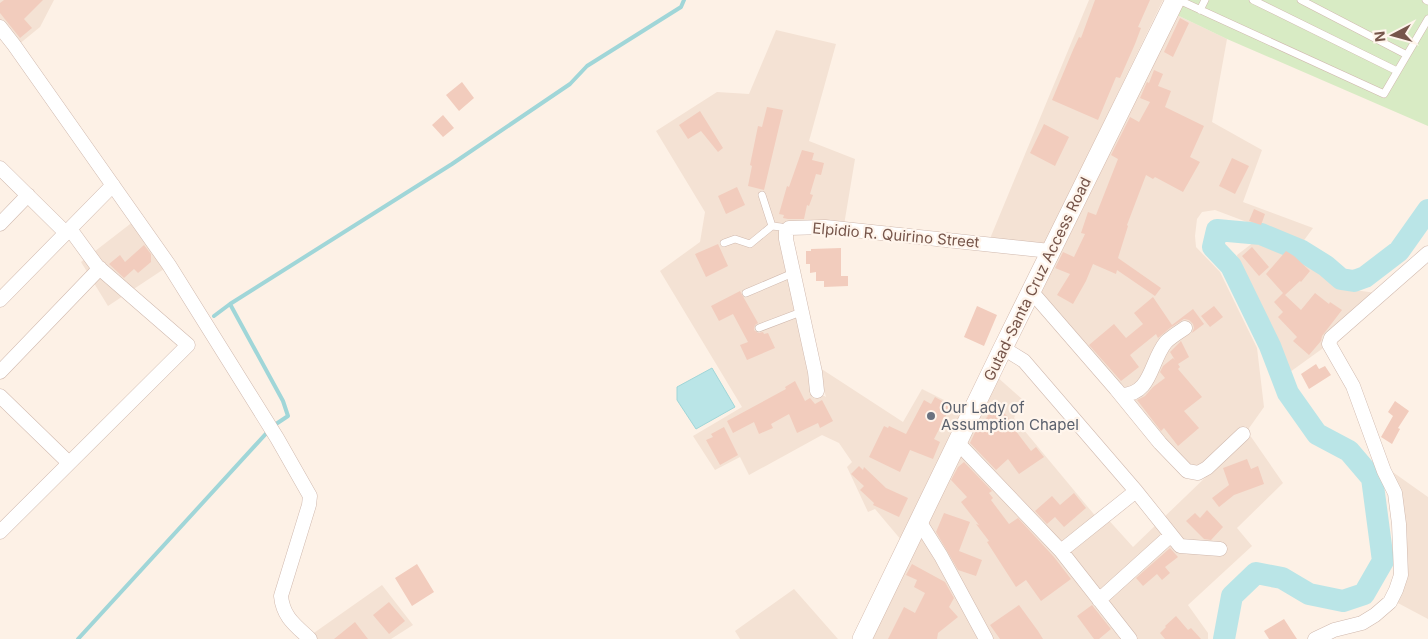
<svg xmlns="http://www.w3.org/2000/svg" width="1428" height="639" viewBox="0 0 1428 639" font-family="Inter,sans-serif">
<rect width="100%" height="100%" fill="#fdf1e6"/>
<path fill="#f4e2d4" d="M0,0H54L40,27L18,45L0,22Z
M1089,0H1163L1045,243L1038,247L989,241Z
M1177,15L1227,39L1212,122L1262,150L1243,202L1313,228L1302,243L1215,210L1202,212L1197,219L1195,236L1196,247L1220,272L1257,348L1264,407L1247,431L1283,483L1237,528L1252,546L1188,605L1208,633V639H869L996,376L1022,399L1014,418L1097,518L1105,516L1133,547L1211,472L1247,431L1244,428L1205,465L1197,468L1188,467L1163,442L1131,400L1150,381L1159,358L1168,345L1187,331L1185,326L1164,341L1145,379L1137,388L1123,390L1118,387L1040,297L1037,292L1038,285Z
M776,30L836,44L809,141L855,159L844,225L788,226L816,391L826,397L817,366L903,422L922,389L966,411L902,541L875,509L868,512L847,467L852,462L839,443L822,435L749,475L740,457L715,470L693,436L742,407L660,271L700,242L705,212L656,131L717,92L749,94Z
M134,221L167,267L108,306L81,262Z
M1254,242L1287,250L1340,288L1376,293L1326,346L1290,372L1277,341L1238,263L1237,255Z
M1387,468L1428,497V619L1396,602L1400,591Z
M382,585L413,625L391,639H315L311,635Z
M794,589L838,639H740L735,631Z"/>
<path fill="#d8ebc4" d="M1184,0H1428V126L1227,39L1177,15Z"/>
<path fill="#bae5e7" stroke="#a0d6d8" d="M712,368L735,407L696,429L677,400V387Z"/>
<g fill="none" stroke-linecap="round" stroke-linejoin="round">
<path stroke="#a0d6d8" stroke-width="4" d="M214,316L230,304L452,164L570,84L587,66L681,7L684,0
M78,639L273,426L288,416L283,401L230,304"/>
<path stroke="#bae5e7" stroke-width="22" d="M1224,639L1232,596L1256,573L1282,578L1309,594L1343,601L1364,594L1383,561L1372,478L1349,451L1317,434L1288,393L1270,346L1231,266L1213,247L1217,230L1261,234L1302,251L1326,266L1341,279L1354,281L1365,277L1399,251L1428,210"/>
</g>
<path fill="#f2ccbd" d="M4,0H43L24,19L32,28L20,38L0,13V3Z
M1095,0H1150L1138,27L1141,28L1135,44L1120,78L1116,77L1098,120L1052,100L1073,50L1079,37L1081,38Z
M1180,18L1189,23L1173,57L1164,52Z
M1154,70L1163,74L1158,86L1171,91L1165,107L1204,126L1190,157L1200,162L1183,192L1155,177L1153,179L1146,175L1127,225L1128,226L1118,258L1161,288L1155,296L1117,270L1116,274L1093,264L1086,281L1073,304L1057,295L1070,274L1055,268L1063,252L1074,257L1085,234L1081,233L1088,212L1096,215L1118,159L1111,155L1130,117L1139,122L1150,102L1140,98L1147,82L1149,83Z
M462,82L474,98L459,111L446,95Z
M767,107L783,110L764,190L748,186L752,166L750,165L758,126L762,127Z
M700,111L723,148L718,152L701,131L688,139L679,125Z
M443,115L454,128L443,137L432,125Z
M1044,124L1069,137L1055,166L1030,153Z
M802,150L814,153L812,160L824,163L821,175L816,174L810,194L813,195L809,206L807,205L804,219H788L783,218L784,215L779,214L787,186L789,187Z
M1232,158L1249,166L1235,194L1219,186Z
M737,187L745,205L726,214L718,196Z
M1254,209L1265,214L1261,225L1249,221Z
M718,244L728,266L706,277L695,254Z
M144,245L151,254V262L138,273L134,269L124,278L109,264L120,255L125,262Z
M1252,247L1269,267L1259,276L1242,256Z
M841,248V276H848V286L824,287V281H816V272L810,273V264H806V251H811V249Z
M1286,251L1294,256L1310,271L1301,282L1300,281L1285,295L1301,310L1315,293L1329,304L1330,302L1342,310L1322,336L1321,341L1309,355L1293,341L1297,337L1278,317L1283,312L1274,302L1283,293L1266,274Z
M740,291L758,323L755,325L754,330L758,333L763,332L764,334L768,333L775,348L747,360L740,345L748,342L733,314L719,321L711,306Z
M1153,297L1172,325L1193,309L1204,324L1192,333L1194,328L1193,324L1189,320L1184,319L1170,328L1158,338L1156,334L1130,355L1139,367L1121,381L1089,345L1114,324L1126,338L1143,324L1134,313Z
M977,306L997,315L984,346L964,337Z
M1214,306L1223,317L1210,327L1201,316Z
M1181,341L1189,357L1178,364L1180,367L1178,369L1202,397L1184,411L1199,428L1178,446L1164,428L1161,431L1137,400L1145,396L1153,387L1165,378L1160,372L1163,366L1173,358L1175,360L1170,352Z
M1316,364L1319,369L1325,366L1331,375L1309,389L1301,374Z
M795,381L805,401L810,398L815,404L822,400L833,421L820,428L818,423L797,433L789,414L771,424L773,428L759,434L754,422L733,433L727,421L786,389L785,387Z
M935,397L951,406L934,439L940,442L933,459L910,450L900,472L869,457L884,426L888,428L889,426L906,434L924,400L931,404Z
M1395,401L1409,411L1398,428L1400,429L1392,444L1381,437L1393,416L1388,412Z
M996,404L1014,424L1012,426L1031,451L1036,447L1044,457L1019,474L1008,459L996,470L970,443L977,428L988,416L985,413Z
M724,427L738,455L720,465L706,440L713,437L711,434Z
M1247,459L1251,469L1258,466L1264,484L1234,495L1219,507L1212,498L1229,485L1223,468Z
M964,462L992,491L989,493L993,498L991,500L1009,524L1018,518L1054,557L1071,579L1041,601L1026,580L1016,587L987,542L989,541L976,524L979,525L961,502L967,497L951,480L958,467Z
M859,466L863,470L864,467L886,488L908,498L899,517L873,505L874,503L860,490L864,486L851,474Z
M1074,493L1086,508L1064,527L1055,517L1047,524L1035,511L1052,496L1060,505Z
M1207,510L1223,527L1211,540L1204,539L1186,521L1195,513L1200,518Z
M944,513L970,522L959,551L982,560L976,576L958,570L936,532Z
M1170,548L1178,557L1165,567L1170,573L1162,580L1157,574L1143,586L1136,578Z
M417,564L434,592L412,606L395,578Z
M912,564L945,582L954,598L949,607L958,617L938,633L937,639H888L904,607L915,613L925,593L914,587L917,580L906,575Z
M389,602L405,621L389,634L373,615Z
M1019,605L1038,631L1043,639H1000L990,625Z
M1092,605L1111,629L1099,639H1094L1077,616Z
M1176,616L1188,630L1191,628L1201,639H1165L1160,633L1166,627L1165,626Z
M1284,619L1297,639H1269L1264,631Z
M355,622L368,639H334Z"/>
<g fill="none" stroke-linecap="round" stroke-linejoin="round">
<g stroke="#d0b9ae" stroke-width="8">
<path id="service" d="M1179,0L1384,94L1428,19
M1253,0L1397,71
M1301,0L1407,55
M1426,0L1428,1
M1200,10L1205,0
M762,195L772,226
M724,243L735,239L750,244L772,226L781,227L788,230
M746,293L793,273
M759,328L801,312"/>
</g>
<g stroke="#d0b9ae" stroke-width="15">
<path id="minor" d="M0,27L14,45L169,265L277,438L310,496L309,505L281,596C283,617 295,625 310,639
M0,168L66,233
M0,224L28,195
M1031,291L1116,389L1160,443L1187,471L1198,473L1207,468L1243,434
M0,300L113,185
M1003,348L1024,361L1136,491L1061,551
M0,372L100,268
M817,391L815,372L786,239V231L789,228L825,227L1050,251
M1121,395C1152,395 1150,361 1166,342C1171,337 1179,332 1185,328
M0,396L69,463
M957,442L1061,551L1130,639
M1136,491L1180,546L1220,549
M919,521L941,556L986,639
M0,532L188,345L97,266L70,229
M1099,600L1171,535
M1315,639L1334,630L1362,623L1375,615L1390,602L1396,590L1401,575L1399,524L1395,493L1384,471L1353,386L1329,344L1331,338L1428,253"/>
</g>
<g stroke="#d3b9ac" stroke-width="20">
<path id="secondary" d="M862,639L1003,348L1175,0"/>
</g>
<use href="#service" stroke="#fff" stroke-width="7"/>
<use href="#minor" stroke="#fff" stroke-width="14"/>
<use href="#secondary" stroke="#fff" stroke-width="19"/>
</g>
<circle fill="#6b7280" stroke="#fff5ec" stroke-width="2" cx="931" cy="416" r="5"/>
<g text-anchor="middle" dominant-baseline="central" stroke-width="4.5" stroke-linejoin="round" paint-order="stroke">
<g font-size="15" fill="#76554a" stroke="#fff5ec">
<text transform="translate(896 235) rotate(5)">Elpidio R. Quirino Street</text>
<text transform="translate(1037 279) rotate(-64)">Gutad-Santa Cruz Access Road</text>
</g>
<g font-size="15" fill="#5b616d" stroke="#fff5ec" text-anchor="start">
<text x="941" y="407">Our Lady of<tspan x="941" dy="17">Assumption Chapel</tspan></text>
</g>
</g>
<g transform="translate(1393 35) rotate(264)" stroke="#fff5ec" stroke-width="4" paint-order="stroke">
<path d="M0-4L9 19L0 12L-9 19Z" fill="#76554a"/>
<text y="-8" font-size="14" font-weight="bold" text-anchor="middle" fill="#76554a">N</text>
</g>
</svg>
